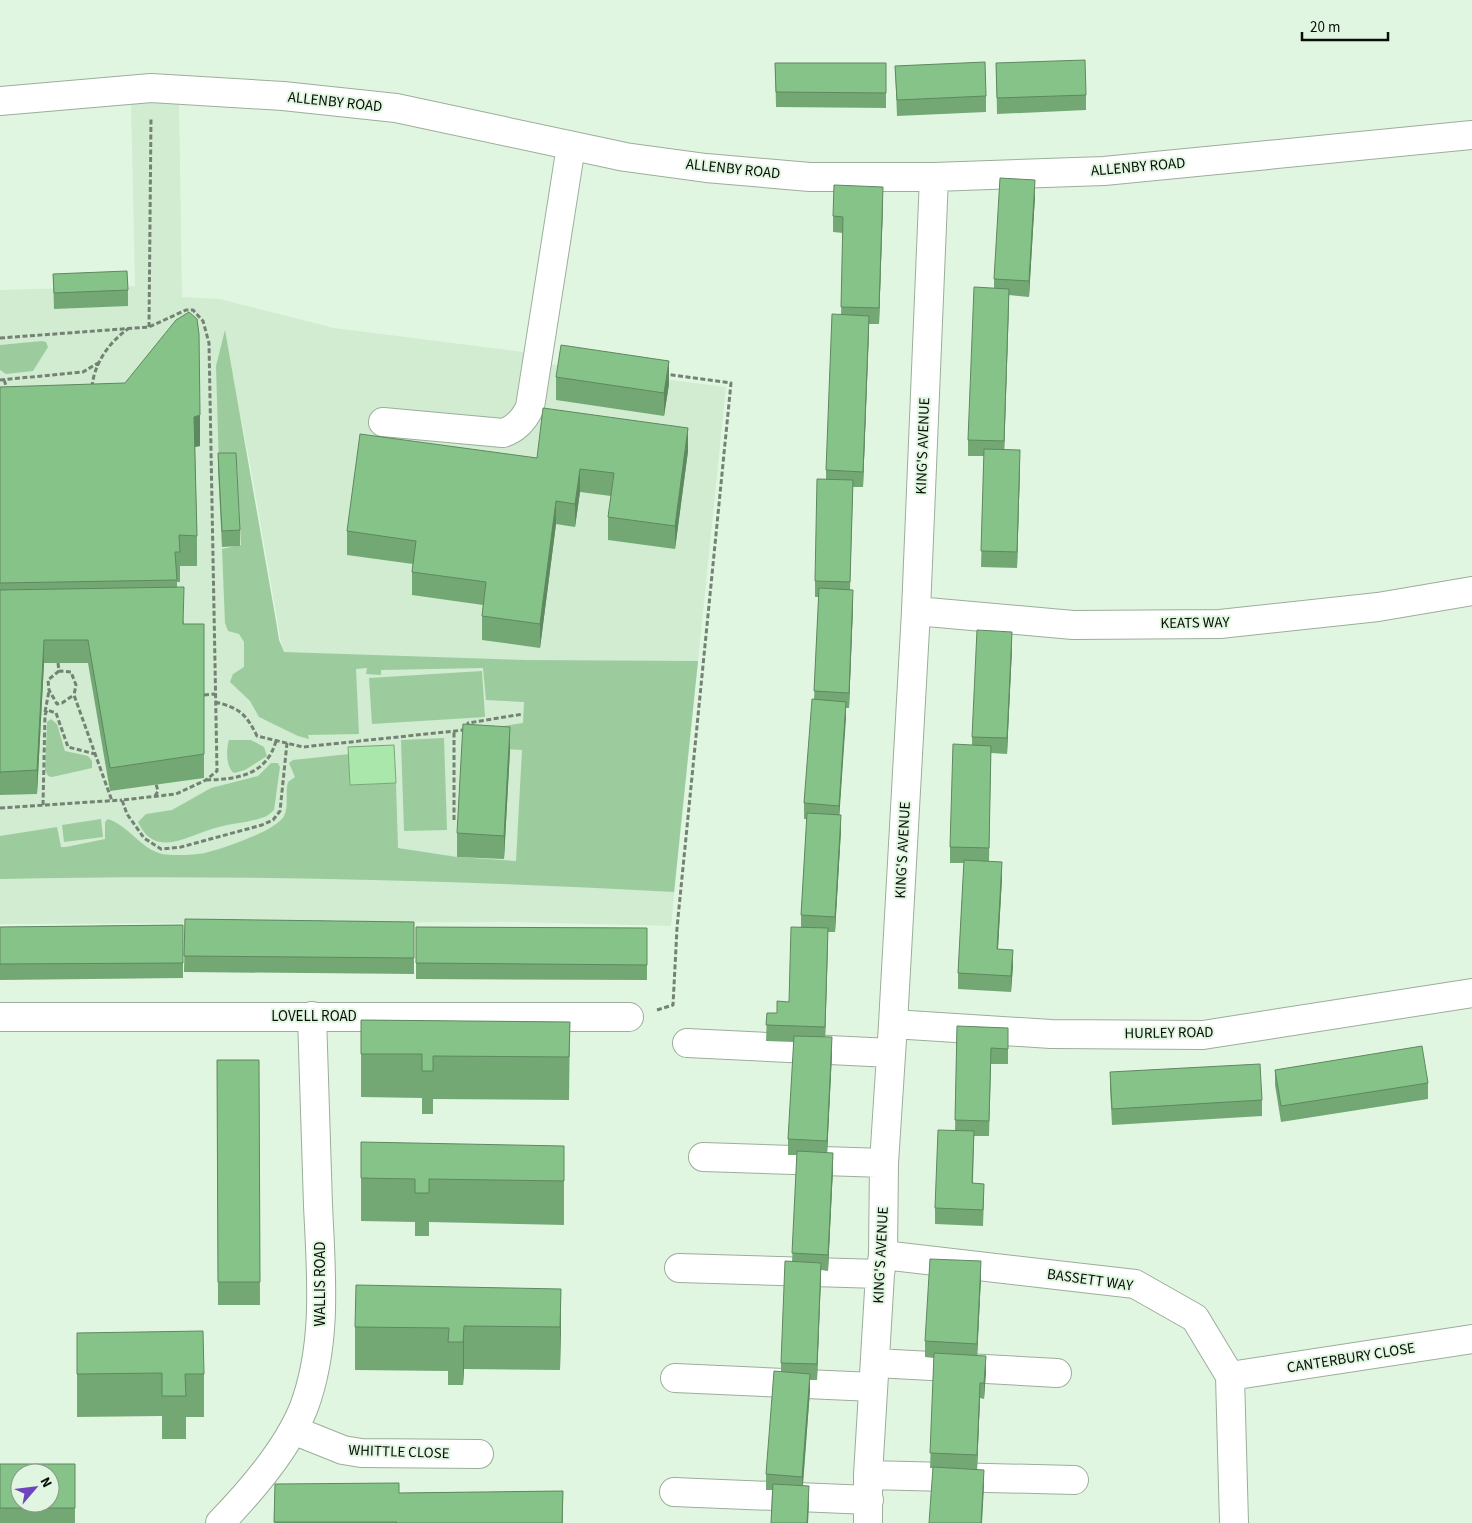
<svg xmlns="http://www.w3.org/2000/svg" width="1472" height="1523" viewBox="0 0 1472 1523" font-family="'Source Sans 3',sans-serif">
<rect width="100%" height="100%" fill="#e1f6e1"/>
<path fill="#d1ecd1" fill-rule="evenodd" d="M131,101L179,102L182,297L220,299L334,328L548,355V364L726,387L671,926L513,922L0,924V290L135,286ZM238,401L252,475L282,648L279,640Z"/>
<path fill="#9ccc9d" d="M225,330L276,621L279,640L284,652L526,660L698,661L674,892C450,880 225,874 0,879V836L57,827L61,847H66L105,839V822L108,819C129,826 141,849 162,854C172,856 195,855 205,853C222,849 276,831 284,816C289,806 285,792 288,782L295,777L289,763L293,760L349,754L350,785L396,783L398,848L457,857L516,861L522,750L478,748V730L523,723L524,702L486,700L483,668L381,670V675L366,674L367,668L356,669L359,734L308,735L309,739L298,736L259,717L250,701L230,682L233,674L244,667V642L239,634L228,631L225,623L222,549L241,545L237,467H219L216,366Z
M42,341L46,342L48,347L33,371L6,374L0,370V345Z
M482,671L485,717L372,724L369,678Z
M51,719L57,724L65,751L88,756L92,761V768L52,777L48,776L45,770L47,722Z
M444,738L447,830L404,831L401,740Z
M229,740H251L264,747L267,756L245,770L234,773C226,768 226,749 229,740Z
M271,763H278L280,767L274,810C270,814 266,817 261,818C247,823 233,823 219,827C200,831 179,845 160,842C149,840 142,831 138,822L146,814L172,810L211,788L258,776Z
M101,819L103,837L64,842L62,825Z"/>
<path fill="#a9e7aa" stroke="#79a679" d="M394,745L396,783L350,785L348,747Z"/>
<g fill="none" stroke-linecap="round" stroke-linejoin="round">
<g stroke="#9bae9a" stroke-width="30">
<path id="minor" d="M0,101L151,88L283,96L396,108L625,157L706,168L810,177H934L1104,171L1472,135
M383,422L503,433C516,429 524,420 530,407L571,146
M916,611L1073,625L1220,624L1378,607L1472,591
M0,1017H629
M893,1024L1051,1034L1203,1035L1472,993
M687,1043L891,1053
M703,1157L884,1163
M883,1255L1135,1284L1195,1318L1230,1376L1234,1523
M679,1268L880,1274
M876,1363L1057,1373
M1230,1376L1472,1339
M675,1378L873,1387
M293,1430L343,1450L361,1453L479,1454
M868,1475L1074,1480
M674,1492L869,1500
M220,1523C250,1492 288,1448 304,1407C328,1342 321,1272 318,1205C316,1142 314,1079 312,1016
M868,1523V1475L880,1274L883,1255L884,1163L893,1024L916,611L934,177"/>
</g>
<path stroke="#748274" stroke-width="3" stroke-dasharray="5 2.5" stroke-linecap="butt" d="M149,327L151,117
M0,338L149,327L186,310H193L203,321L209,343L217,771L206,780L176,794L122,800L127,814L144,838L161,849L181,847L262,825L273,820L280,811L287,743
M0,380L83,372L98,363
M4,380L8,391
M92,387C94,364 109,342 128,329
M58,663L59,671L71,672L76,685L74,695L112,801
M59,671L48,680L49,690L57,704L62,703L74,695
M204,695L215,694
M215,702C240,708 246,714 257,736L303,747L464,730
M45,712L49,691
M468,727V723L523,714
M206,780C237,779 266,776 276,741
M155,796L158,791L156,784
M43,805L45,715L47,710L56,713L68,747L95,754
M0,808L122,800
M454,820V731
M657,1010L673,1005L677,928L731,383L665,374"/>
<use href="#minor" stroke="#fff" stroke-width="28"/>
</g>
<path fill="#73a875" d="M775,63H886V108L776,107Z
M996,63L1086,95V110L997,114Z
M895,66L986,96V112L897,116Z
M1035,196L1029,297L1009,295L1004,450L1020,466L1017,568L981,567L984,456H968V440L994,288V279Z
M883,203L879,324H869L863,487H853L850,590L853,606L849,708H846L839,815L841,830L835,932H828L825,1037L832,1053L827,1152L833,1168L828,1271L821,1270L817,1380H810V1390L803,1486L809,1502L808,1523H771L772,1490H766V1474L781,1371V1363L792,1262L797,1155H788V1139L794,1042L766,1041L767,1013H777L789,1002L801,927V915L807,819H804V803L814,699L819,597H815V581L826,479V470L841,315L843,233L833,232V216Z
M53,274L128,290V306L54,309Z
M556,377L669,384L664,416L556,400Z
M0,387L200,446L195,447L197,536V566H180V582H177V587L184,624H204V778L110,791L88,663H44L37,794L0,795Z
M688,451L675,549L608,540V517L611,496L580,492L575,527L556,524L540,648L482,640V616L483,605L412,595V572L413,564L347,555V531L537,458Z
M218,453L240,530V546L222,547L218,469Z
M1012,648L1007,754L991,753L989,862L1002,878L998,949L1013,965L1011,992L958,989V973L964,863H950V847L972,745V737Z
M510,750L504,859L457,857V833Z
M185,919L414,922V974L184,972Z
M183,925V978L0,980V927Z
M416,927L647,928V980L416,979Z
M361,1020L570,1022L569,1100L433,1099V1114H422V1098L361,1097Z
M957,1026L1008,1044V1064H991L989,1136H974L973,1183L984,1199L983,1226L935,1224V1208L955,1131Z
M217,1060H259L260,1305H218Z
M1275,1070L1428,1083V1099L1281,1122L1275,1085Z
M1110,1072L1262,1100V1116L1112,1125L1110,1088Z
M564,1146V1225L429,1222V1236H415V1222L361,1221V1178Z
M981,1277L977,1355L986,1371L984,1399L980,1398L977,1470L984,1486L932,1468H930L934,1358L925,1357V1341Z
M561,1289L560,1370L464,1369L463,1385H448V1371L355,1370V1327Z
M77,1333L204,1374V1417H186V1439H162V1416L77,1417Z
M0,1464H75V1523H0Z
M275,1484L399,1493L563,1491V1523H274Z"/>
<path fill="#5e885f" d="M1035,180V196L1029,297V281Z
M883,187V203L879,324V308Z
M1009,289V304L1004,457V441Z
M869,316V332L863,487V472Z
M669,361V384L664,416V393Z
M200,415V446L194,447V417Z
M688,428V451L675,549V526Z
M1020,450V466L1017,568V552Z
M580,469V492L575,527V504Z
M556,501V524L540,648V624Z
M853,590V606L849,708V693Z
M1012,632V648L1007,754V738Z
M44,640V663L37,794V770Z
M846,702V718L839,821V806Z
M510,727V750L504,859V836Z
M841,815V830L835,932V917Z
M1002,862V878L997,965V949Z
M828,928V943L825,1043V1027Z
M1013,950V965L1011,992V976Z
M832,1037V1053L827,1157V1141Z
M833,1153V1168L828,1271V1255Z
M981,1261V1277L977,1360V1344Z
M821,1263V1278L817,1380V1364Z
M561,1289V1332L560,1370V1327Z
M464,1326V1369L463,1385V1342Z
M986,1356V1371L984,1399V1383Z
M810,1374V1390L802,1493V1477Z
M980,1383V1398L977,1470V1455Z
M984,1470V1486L982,1523H981Z
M809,1486L808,1523H807Z"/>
<path fill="#86c388" stroke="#5e885f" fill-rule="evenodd" d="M1085,60L1086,95L997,98L996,63Z
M985,62L986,96L897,100L895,66Z
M775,63H886V93L776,92Z
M1000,178L1035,180L1029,281L994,279Z
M834,185L883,187L879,308L841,307L843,217L833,216Z
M127,271L128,290L54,293L53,274Z
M974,287L1009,289L1004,441L968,440Z
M189,312L197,319L199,334L200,415L194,417L197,536L179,535L180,552H175L177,580L0,583V387L125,383L176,320Z
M832,314L869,316L863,472L826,470Z
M561,345L669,361L664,393L556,377Z
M543,408L688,428L675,526L608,517L614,473L580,469L575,504L556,501L540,624L482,616L486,582L412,572L416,541L347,531L360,434L537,458Z
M984,449L1020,450L1017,552L981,551Z
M218,453H236L240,530L222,531Z
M817,479L853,480L850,582L815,581Z
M184,587L183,624H204V754L110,768L88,640H44L37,770L0,772V590Z
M819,588L853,590L849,693L814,691Z
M977,630L1012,632L1007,738L972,737Z
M812,699L846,702L839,806L804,803Z
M463,724L510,727L504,836L457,833Z
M953,744L991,746L989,848L950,847Z
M807,813L841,815L835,917L801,915Z
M964,860L1002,862L997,949L1013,950L1011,976L958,973Z
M185,919L414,922V958L184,956Z
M183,925V963L0,964V927Z
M416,927L647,928V965L416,963Z
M791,927L828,928L825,1027L766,1025L767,1013H777V1001L789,1002Z
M361,1020L570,1022L569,1057L433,1056V1071H422V1054H361Z
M957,1026L1008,1028V1049L991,1048L989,1121L955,1120Z
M794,1036L832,1037L827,1141L788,1139Z
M1422,1046L1428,1083L1281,1106L1275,1070Z
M217,1060H259L260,1282H218Z
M1260,1064L1262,1100L1112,1109L1110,1072Z
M938,1130L974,1131L972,1183L984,1184L983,1210L935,1208Z
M361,1142L564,1146V1181L429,1179V1193H415V1179L361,1178Z
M797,1151L833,1153L828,1255L792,1253Z
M930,1259L981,1261L977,1344L925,1341Z
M785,1261L821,1263L817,1364L781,1363Z
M356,1285L561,1289L560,1327L464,1326L463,1342H448L449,1328L355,1327Z
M203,1331L204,1374H185L186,1396H162V1373L77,1374V1333Z
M934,1353L986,1356L984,1383H980L977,1455L930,1453Z
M774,1371L810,1374L802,1477L766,1474Z
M0,1464H75V1508H0ZM20,1473H50V1503H20Z
M933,1467L984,1470L981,1523H929Z
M399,1483V1493L563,1491L562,1523H396L397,1522H274L275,1484Z
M773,1484L809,1486L807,1523H771Z"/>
<g text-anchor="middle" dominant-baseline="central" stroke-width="4" stroke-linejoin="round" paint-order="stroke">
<g font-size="15" fill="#080f08" stroke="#e1f6e1">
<text transform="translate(335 102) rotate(6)">ALLENBY ROAD</text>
<text transform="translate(1138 167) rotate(-5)">ALLENBY ROAD</text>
<text transform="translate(733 169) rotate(6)">ALLENBY ROAD</text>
<text transform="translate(923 446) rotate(-88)">KING'S AVENUE</text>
<text transform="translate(1195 623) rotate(-1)">KEATS WAY</text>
<text transform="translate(903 850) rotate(-87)">KING'S AVENUE</text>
<text x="314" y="1016">LOVELL ROAD</text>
<text transform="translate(1169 1033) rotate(-1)">HURLEY ROAD</text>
<text transform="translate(881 1255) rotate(-87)">KING'S AVENUE</text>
<text transform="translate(1090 1280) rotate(8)">BASSETT WAY</text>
<text transform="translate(320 1284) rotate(-90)">WALLIS ROAD</text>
<text transform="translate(1351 1358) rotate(-9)">CANTERBURY CLOSE</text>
<text transform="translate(399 1452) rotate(2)">WHITTLE CLOSE</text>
</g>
</g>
<g transform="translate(35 1488) rotate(62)"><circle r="24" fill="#e1f6e1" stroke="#8a9a8a"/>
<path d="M0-4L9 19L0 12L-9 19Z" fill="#6f45bd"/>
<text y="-8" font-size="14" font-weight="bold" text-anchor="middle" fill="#080f08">N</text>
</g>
<path d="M1302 32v8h86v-8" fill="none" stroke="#080f08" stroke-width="2.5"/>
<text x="1310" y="32" font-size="15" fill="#080f08" stroke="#e1f6e1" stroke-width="4" paint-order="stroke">20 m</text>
</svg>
